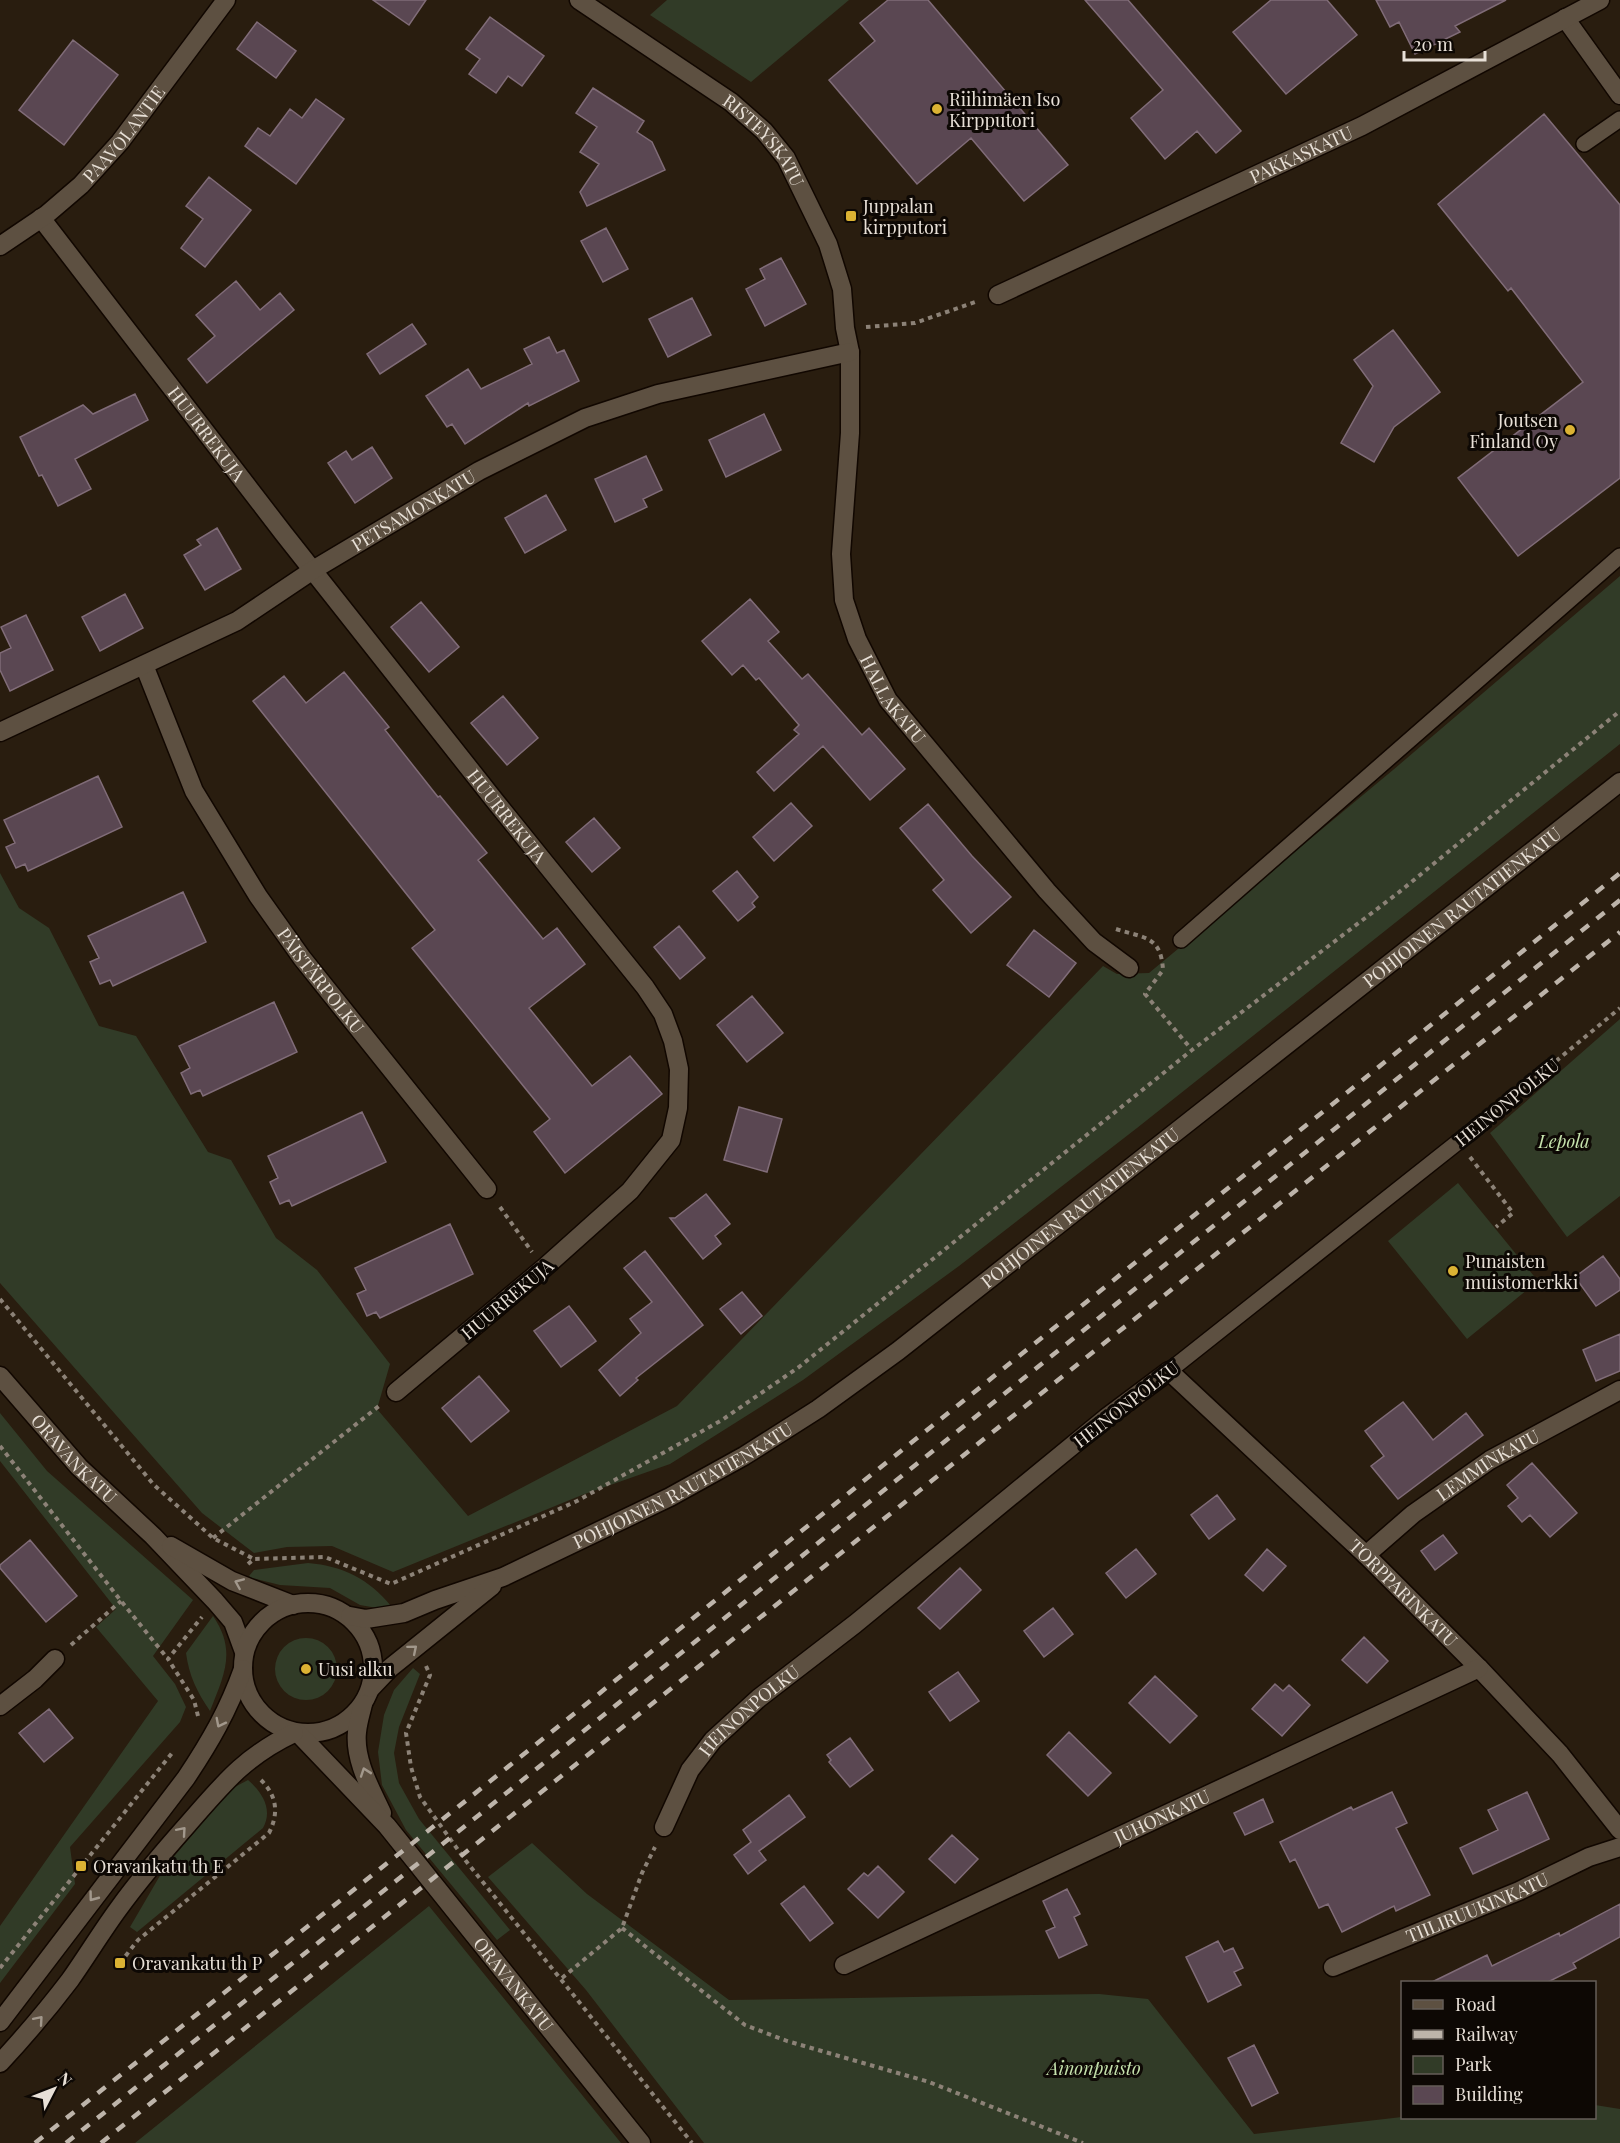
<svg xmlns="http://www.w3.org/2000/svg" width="1620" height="2143" viewBox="0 0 1620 2143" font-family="'Playfair Display',serif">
<rect width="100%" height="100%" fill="#291d0f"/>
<path fill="#313b27" d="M667,0H849L751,82L650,15Z
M1620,576V744L1137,1128L959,1266L803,1380L670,1464L582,1495L393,1572L332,1546L287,1547L254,1553L202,1513L0,1283V873L19,908L49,928L99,1026L136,1036L208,1152L231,1160L276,1238L317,1270L390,1364L377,1409L468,1516L677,1406L1103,966L1117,974L1149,973L1393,770Z
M1620,1019V1196L1567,1237L1490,1133Z
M1458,1183L1538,1281L1467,1339L1388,1241Z
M0,1413L47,1471L193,1600L153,1656L175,1684L186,1707L180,1722L70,1847L75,1884L0,1983V1926L158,1701L96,1627L116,1609L0,1461Z
M308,1563C343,1566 369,1579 391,1606L377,1608L360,1605L330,1588L280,1585L252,1578L249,1576L254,1570Z
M213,1616C237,1651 224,1675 210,1711C197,1692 189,1676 186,1653Z
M275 1669a31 31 0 1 1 62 0a31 31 0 1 1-62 0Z
M413,1668L420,1674L399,1727L394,1753L399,1783L419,1819L510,1930L497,1940L406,1830L382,1785L378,1752L384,1715L394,1690Z
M248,1780C263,1793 273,1810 263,1828L137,1932L130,1927L165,1867L231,1789Z
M532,1843L587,1894L729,2000L1099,1994L1148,1999L1254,2134L1402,2117L1594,2118L1595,2105L1620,2109V2143H704L586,1990L488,1877Z
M429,1906L621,2143H135Z"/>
<path fill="#5a4752" stroke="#806c78" stroke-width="1.5" d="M373,0H426L409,25Z
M888,0H928L1068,165L1024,201L971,138L917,184L829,80L875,41L860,23Z
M1085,0H1128L1241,131L1216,153L1197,131L1165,159L1131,118L1163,90Z
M1271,0H1327L1357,35L1286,94L1233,32Z
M1376,0H1506L1455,26L1460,32L1415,54L1399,22L1390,27Z
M490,17L544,56L522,86L508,76L496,93L469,74L480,59L466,49Z
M257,22L296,51L276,78L237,49Z
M73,40L118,75L64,145L19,110Z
M593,88L644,121L637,132L652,142L665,170L587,206L580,192L599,164L580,152L597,127L576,113Z
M316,99L344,119L296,184L245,146L258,128L270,136L290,109L302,118Z
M1544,114L1620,205V478L1518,556L1458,478L1583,382L1511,288L1508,291L1438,204Z
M209,177L251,210L205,267L181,248L203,219L186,206Z
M606,228L628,269L603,282L581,241Z
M781,258L806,304L765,326L746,289L765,279L760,269Z
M236,281L260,310L280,293L294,310L207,383L188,359L215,336L196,315Z
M692,298L711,335L668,357L649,319Z
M412,324L426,344L380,374L367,354Z
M1393,330L1440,392L1394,427L1374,462L1341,443L1373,386L1354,360Z
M549,337L557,353L564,350L579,381L529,406L528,403L465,444L452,424L447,427L426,396L468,369L481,389L532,364L524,349Z
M135,394L148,420L75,459L91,489L58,506L42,475L39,476L20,437L83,405L93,414Z
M764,414L781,450L726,477L709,440Z
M372,447L392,478L355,503L328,463L346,451L352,460Z
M646,456L662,490L643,499L647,507L615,522L595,479Z
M546,495L566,530L525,553L505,518Z
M217,528L241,569L205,590L184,555L201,545L197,540Z
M125,594L143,628L100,651L82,617Z
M750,599L779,632L768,641L802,679L808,674L862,735L869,728L905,769L870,800L823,746L774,791L757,772L799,734L794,730L799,725L759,678L756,680L743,665L732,675L702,641Z
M421,602L459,647L429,672L391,627Z
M26,615L53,670L10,691L0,670V653L11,648L1,627Z
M344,672L389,727L385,730L438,797L440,796L487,853L478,860L543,939L557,928L585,964L529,1008L592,1086L630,1056L662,1094L565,1173L534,1132L550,1119L412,948L435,930L253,701L284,676L306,703Z
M503,696L538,738L507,765L471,723Z
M98,776L122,827L28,871L25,864L16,868L6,847L15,843L4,820Z
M791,803L812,826L774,861L753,837Z
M928,804L972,856L1011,897L971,933L933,890L944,880L900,828Z
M594,818L620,848L592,872L566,842Z
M737,871L758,897L752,903L755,907L738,921L713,891Z
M183,892L206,942L113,986L110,980L100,984L90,962L99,958L88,936Z
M679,926L705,958L680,979L654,947Z
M1034,930L1076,963L1049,997L1007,965Z
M752,996L783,1033L747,1062L717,1025Z
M274,1002L297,1052L203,1096L200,1090L191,1094L181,1073L190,1068L179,1046Z
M739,1107L782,1119L767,1172L724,1160Z
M362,1112L386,1162L292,1206L289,1200L280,1204L270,1182L278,1178L268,1156Z
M706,1194L730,1224L715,1236L721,1244L703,1259L670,1218H675Z
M450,1224L473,1274L380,1318L376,1312L367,1316L357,1294L366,1290L355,1268Z
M645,1251L703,1325L636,1378L638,1380L620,1396L599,1370L641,1333L630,1319L652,1302L624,1268Z
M1603,1256L1620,1279V1290L1596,1306L1575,1277Z
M742,1292L762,1316L741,1334L720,1309Z
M569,1306L596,1341L561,1367L534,1331Z
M1620,1334V1371L1596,1381L1583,1350Z
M479,1376L509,1411L471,1442L442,1408Z
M1403,1402L1433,1440L1466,1413L1483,1435L1398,1499L1371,1466L1384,1456L1365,1431Z
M1532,1463L1577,1513L1550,1537L1530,1515L1522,1522L1508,1506L1518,1498L1507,1485Z
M1217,1495L1235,1519L1209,1539L1191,1515Z
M1443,1535L1457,1553L1435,1570L1421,1551Z
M30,1540L77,1596L46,1622L0,1568V1565Z
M1136,1549L1156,1574L1126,1598L1106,1573Z
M1267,1549L1286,1566L1263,1591L1245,1575Z
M960,1568L981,1590L940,1629L918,1608Z
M1053,1608L1073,1634L1044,1657L1024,1631Z
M1364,1637L1388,1661L1367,1683L1342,1660Z
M958,1672L979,1701L950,1721L929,1692Z
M1155,1676L1197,1716L1170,1743L1129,1703Z
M1275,1684L1283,1691L1289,1685L1310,1705L1282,1736L1252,1709Z
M49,1709L73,1738L44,1762L19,1733Z
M1069,1732L1111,1773L1088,1796L1047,1755Z
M850,1738L873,1770L850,1787L829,1762L831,1760L827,1755Z
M1392,1792L1407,1823L1396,1828L1430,1895L1396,1911L1394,1906L1342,1932L1328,1904L1319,1908L1295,1859L1290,1862L1280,1842L1351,1807L1353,1810Z
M1527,1792L1549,1839L1473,1874L1460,1848L1498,1830L1488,1810Z
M789,1795L805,1817L759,1851L766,1860L748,1874L734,1855L751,1842L743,1830Z
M1263,1799L1273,1822L1245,1835L1234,1813Z
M952,1835L978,1859L955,1883L929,1859Z
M878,1866L904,1892L878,1918L848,1889L864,1873L868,1876Z
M804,1886L833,1923L810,1941L781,1904Z
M1067,1889L1080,1914L1074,1917L1087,1945L1059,1958L1046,1931L1055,1927L1043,1901Z
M1620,1904V1937L1573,1963L1576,1968L1546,1983H1430L1487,1955L1492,1966L1559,1933L1560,1936Z
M1218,1941L1224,1952L1233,1948L1243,1968L1234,1972L1241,1985L1208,2002L1186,1957Z
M1254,2045L1278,2093L1252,2106L1228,2058Z"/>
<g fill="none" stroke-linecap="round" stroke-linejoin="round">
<g stroke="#110700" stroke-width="18">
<path id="lane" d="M1584,144L1620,119
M1181,940L1620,556
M1169,1371L1458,1142"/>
</g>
<g stroke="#110700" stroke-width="21">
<g id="street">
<path id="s1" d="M579,0L731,102L764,131L786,158L828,244L842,289L845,328L850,352V433L841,554L844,600L857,639L888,700L943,766L1047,891L1094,942L1129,968"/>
<path d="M1565,18L1620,95"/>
<path id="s2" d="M41,218L284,534L495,801L645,987L663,1014L673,1041L679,1069L678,1108L671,1140L630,1191L544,1268L396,1392"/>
<path id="s3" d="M0,246L46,215L81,185L120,142L226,0"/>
<path id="s4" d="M998,295L1362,126L1600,0"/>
<path id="s5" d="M144,665L194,791L258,896L302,958L487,1189"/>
<path id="s6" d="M0,732L237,621L313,570L479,471L585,418L658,394L850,352"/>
<path id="s7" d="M1366,1555L1413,1514L1490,1460L1620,1390"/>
<path d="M0,1706L35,1679L55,1659"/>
<path id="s8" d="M664,1827L690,1770L713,1740L759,1698L855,1624L1106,1418L1169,1371L1366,1555L1479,1668L1560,1754L1620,1830"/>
<path id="s9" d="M844,1965L1479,1668"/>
<path id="s10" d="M1333,1967L1519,1891L1589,1857L1620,1847"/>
</g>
</g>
<g stroke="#110700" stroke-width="21">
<g id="secondary">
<path id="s11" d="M0,1376L79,1467L153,1536L215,1601L233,1622L244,1652"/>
<path d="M171,1546L232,1581L293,1605"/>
<circle cx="308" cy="1668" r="65"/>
<path id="s12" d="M350,1616L366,1619L404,1613L435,1600L503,1577L670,1497L744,1456L818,1409L898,1351L1620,782"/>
<path d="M371,1688L390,1668L492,1586"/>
<path d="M363,1704C361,1713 358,1722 357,1732C354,1760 371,1789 382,1813"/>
<path id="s13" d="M299,1734L387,1826L641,2143"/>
<path d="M0,2022L186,1778C210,1742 228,1711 243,1669"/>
<path d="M0,2063C25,2036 48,2009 70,1980C87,1956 102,1931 119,1908C140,1879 164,1851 188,1824C223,1784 245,1756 294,1733"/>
</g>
</g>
<path stroke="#8c8277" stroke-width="4" stroke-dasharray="4.5 4.5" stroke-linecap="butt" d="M866,327L915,323L978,301
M1116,929C1143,938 1161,935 1163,970L1145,994L1192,1050
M1473,1130L1620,1008
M1470,1157L1513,1213L1496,1227
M500,1207L532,1252
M0,1299L154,1485L213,1538L254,1559
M0,1446L121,1601L168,1659
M213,1538L379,1406
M248,1564L254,1559L325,1557L391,1584L577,1501L722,1420L799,1367L1192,1050L1398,893L1620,711
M71,1645L121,1601
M426,1666L430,1675L406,1733L411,1767L420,1797L466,1861L692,2143
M198,1716L194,1700L168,1659L202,1617
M622,1928L745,2025L787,2041L929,2082L1083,2143
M120,1963L138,1940L269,1833C279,1813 277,1796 261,1780
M0,1968L172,1753
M562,1978L622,1928L642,1873L655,1847"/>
<use href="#lane" stroke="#5d5041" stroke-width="15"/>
<use href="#street" stroke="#5d5041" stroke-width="18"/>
<use href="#secondary" stroke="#5d5041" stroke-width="18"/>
<path stroke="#bdb4aa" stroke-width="4.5" stroke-dasharray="10 10" stroke-linecap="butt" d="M35,2143L468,1799L1620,873
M66,2143L479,1815L1620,900
M101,2143L1620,932"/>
</g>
<defs><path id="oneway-chevron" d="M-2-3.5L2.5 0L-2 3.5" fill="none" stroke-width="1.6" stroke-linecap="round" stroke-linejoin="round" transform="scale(1.5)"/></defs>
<g stroke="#a2988c">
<use href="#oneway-chevron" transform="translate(239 1583) rotate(-157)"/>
<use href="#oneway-chevron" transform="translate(413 1649) rotate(-40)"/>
<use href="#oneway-chevron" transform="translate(220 1723) rotate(117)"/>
<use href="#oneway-chevron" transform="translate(365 1772) rotate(-109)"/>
<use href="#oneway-chevron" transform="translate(182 1831) rotate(-49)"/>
<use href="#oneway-chevron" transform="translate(93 1897) rotate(127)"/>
<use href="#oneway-chevron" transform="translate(39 2020) rotate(-49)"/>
</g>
<g fill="#dbb233" stroke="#0d0804" stroke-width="2">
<circle cx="937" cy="109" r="6"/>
<rect x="845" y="210" width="12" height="12" rx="3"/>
<circle cx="1570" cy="430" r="6"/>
<circle cx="1453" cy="1271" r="6"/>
<circle cx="306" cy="1669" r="6"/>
<rect x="75" y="1860" width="12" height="12" rx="3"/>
<rect x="114" y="1957" width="12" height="12" rx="3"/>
</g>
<g text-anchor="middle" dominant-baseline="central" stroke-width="6" stroke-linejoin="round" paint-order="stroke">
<g font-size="18" fill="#e8e0d7" stroke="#0d0804" text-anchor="start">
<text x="949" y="99">Riihimäen Iso<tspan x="949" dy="21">Kirpputori</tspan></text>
<text x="863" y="206">Juppalan<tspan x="863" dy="21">kirpputori</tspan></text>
<text x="1558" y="420" text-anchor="end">Joutsen<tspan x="1558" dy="21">Finland Oy</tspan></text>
<text x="1465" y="1261">Punaisten<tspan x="1465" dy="21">muistomerkki</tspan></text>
<text x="318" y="1669">Uusi alku</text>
<text x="93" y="1866">Oravankatu th E</text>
<text x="132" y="1963">Oravankatu th P</text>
</g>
<g font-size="18" fill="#e8e0d7" stroke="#0d0804">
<text stroke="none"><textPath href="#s3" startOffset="168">PAAVOLANTIE</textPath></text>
<text stroke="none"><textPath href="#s1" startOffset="234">RISTEYSKATU</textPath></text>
<text stroke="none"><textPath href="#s4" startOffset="334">PAKKASKATU</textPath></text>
<text stroke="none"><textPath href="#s2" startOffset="272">HUURREKUJA</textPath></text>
<text stroke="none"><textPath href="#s6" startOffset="470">PETSAMONKATU</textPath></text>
<text stroke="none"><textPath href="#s1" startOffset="828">HALLAKATU</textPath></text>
<text stroke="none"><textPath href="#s2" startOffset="758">HUURREKUJA</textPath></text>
<text stroke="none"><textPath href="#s12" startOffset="1334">POHJOINEN RAUTATIENKATU</textPath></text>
<text stroke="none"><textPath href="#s5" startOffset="364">PÄISTÄRPOLKU</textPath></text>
<text transform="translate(1507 1102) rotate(-39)">HEINONPOLKU</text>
<text stroke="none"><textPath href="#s12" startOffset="848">POHJOINEN RAUTATIENKATU</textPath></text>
<text transform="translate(507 1299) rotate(-40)">HUURREKUJA</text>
<text transform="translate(1126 1404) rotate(-38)">HEINONPOLKU</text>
<text stroke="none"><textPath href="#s11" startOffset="111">ORAVANKATU</textPath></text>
<text stroke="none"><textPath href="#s7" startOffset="152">LEMMINKATU</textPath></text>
<text stroke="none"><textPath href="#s12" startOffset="362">POHJOINEN RAUTATIENKATU</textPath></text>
<text stroke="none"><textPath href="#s8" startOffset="1010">TORPPARINKATU</textPath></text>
<text stroke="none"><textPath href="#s8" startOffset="147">HEINONPOLKU</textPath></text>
<text stroke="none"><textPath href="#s9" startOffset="351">JUHONKATU</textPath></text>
<text stroke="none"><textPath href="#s10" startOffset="156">TIILIRUUKINKATU</textPath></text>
<text stroke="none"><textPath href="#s13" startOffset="330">ORAVANKATU</textPath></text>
</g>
<g font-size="18" font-style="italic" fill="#c6e3ad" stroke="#0d0804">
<text x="1564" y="1141">Lepola</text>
<text x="1094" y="2068">Ainonpuisto</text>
</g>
</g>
<rect x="1401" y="1981" width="195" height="138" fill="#0d0804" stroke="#655e58" stroke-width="1.5"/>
<rect x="1413" y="2000" width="30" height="9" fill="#5d5041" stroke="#655e58" stroke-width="1.5"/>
<text x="1455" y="2011" font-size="18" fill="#e8e0d7">Road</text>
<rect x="1413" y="2030" width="30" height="9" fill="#bdb4aa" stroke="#655e58" stroke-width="1.5"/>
<text x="1455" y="2041" font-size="18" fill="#e8e0d7">Railway</text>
<rect x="1413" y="2056" width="30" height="18" fill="#313b27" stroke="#655e58" stroke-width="1.5"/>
<text x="1455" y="2071" font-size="18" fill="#e8e0d7">Park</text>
<rect x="1413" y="2086" width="30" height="18" fill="#5a4752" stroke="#655e58" stroke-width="1.5"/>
<text x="1455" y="2101" font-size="18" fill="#e8e0d7">Building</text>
<g transform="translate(54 2089) rotate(48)" stroke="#0d0804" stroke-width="4.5" paint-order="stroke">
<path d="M0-4.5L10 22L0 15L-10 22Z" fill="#e8e0d7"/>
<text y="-9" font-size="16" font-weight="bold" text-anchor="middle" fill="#e8e0d7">N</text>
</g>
<path d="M1404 51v9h81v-9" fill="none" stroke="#e8e0d7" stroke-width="3"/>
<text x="1413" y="51" font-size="18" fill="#e8e0d7" stroke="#0d0804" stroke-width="4.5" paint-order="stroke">20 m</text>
</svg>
